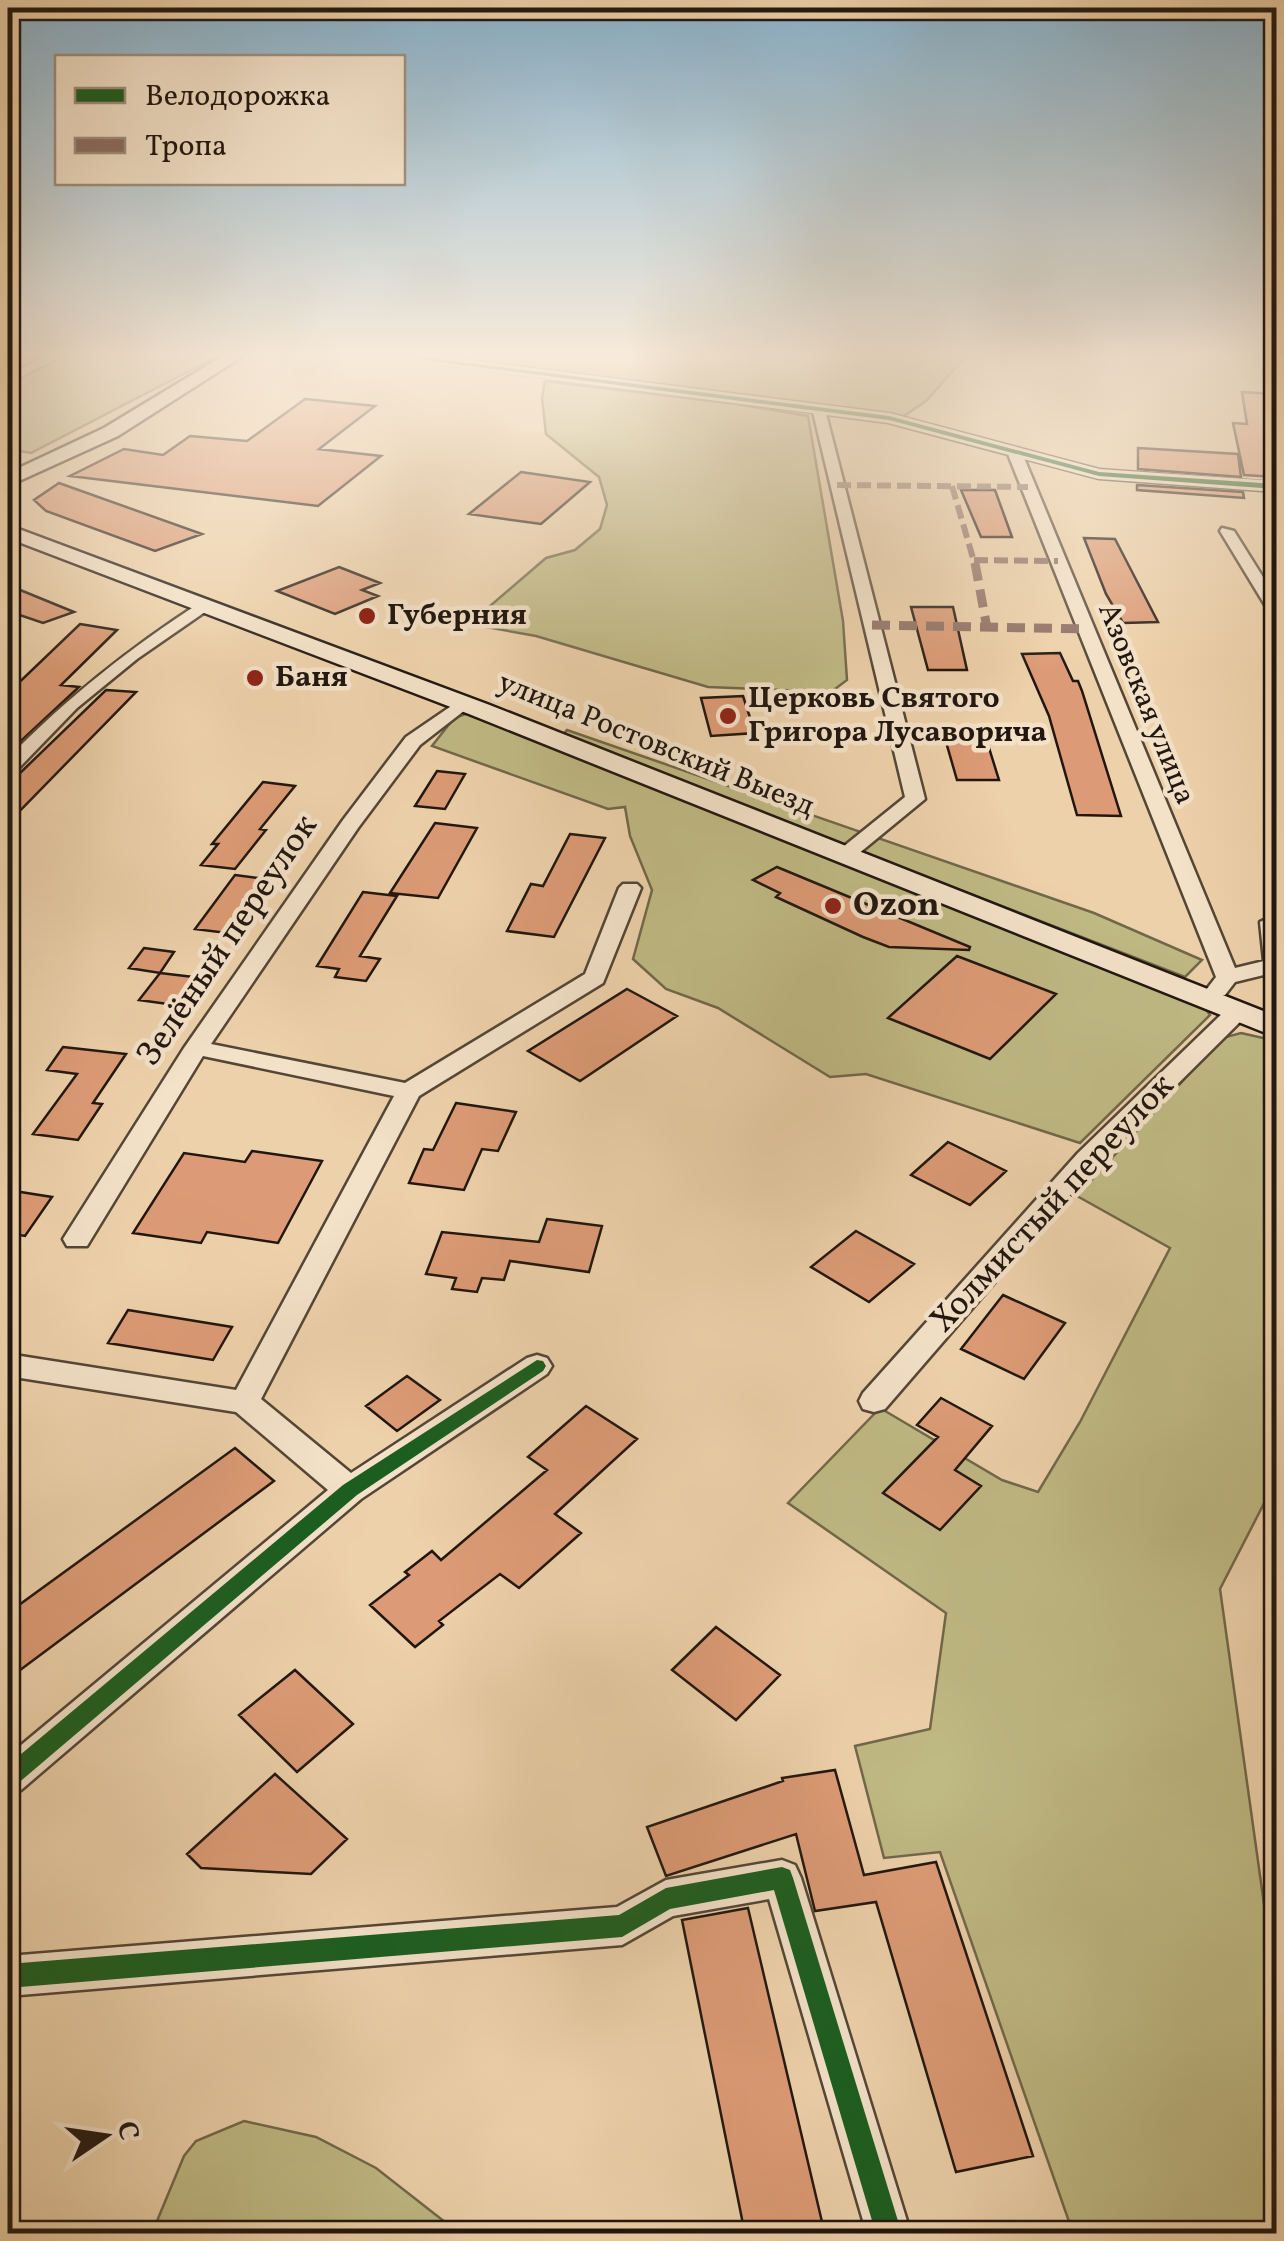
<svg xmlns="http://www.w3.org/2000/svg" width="1284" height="2241" viewBox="0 0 1284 2241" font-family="Vollkorn,serif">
<rect width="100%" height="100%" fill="#edd1aa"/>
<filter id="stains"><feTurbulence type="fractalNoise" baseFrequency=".002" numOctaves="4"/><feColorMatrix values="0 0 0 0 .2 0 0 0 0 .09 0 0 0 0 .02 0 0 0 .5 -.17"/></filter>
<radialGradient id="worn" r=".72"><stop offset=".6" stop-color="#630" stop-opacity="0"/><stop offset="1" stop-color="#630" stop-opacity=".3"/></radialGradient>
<path fill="#bfb984" stroke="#70684a" stroke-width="2.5" d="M8,356H218L31,453L8,449Z
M398,356H966L926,401L898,420Z
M545,381L736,404L808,416L843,621L847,680L831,692L708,687L536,636L469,624L546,558L575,550L600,529L607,505L599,477L546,434L542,398Z
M471,712L1201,1002L1210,1015L1080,1143L866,1074L830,1077L718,1008L666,989L633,959L652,890L630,836L625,807L608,809L432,746L454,718Z
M567,730L1094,913L1202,960L1185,977L562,736Z
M1241,1033L1276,1041V1480L1220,1589L1276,1990V2233H1073L940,1852L884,1858L855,1746L930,1729L946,1613L788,1503L880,1408L1002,1480L1038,1492L1080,1422L1170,1248L1077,1196L1222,1038Z
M244,2121L316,2137L376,2168L459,2233H152L184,2156L196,2141Z"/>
<path fill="#dc9b76" stroke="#211710" stroke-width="2.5" d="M1242,392L1276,394V477L1244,475L1233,423L1247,424Z
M305,399L375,406L319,449L381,456L318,506L70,476L124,449L163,455L190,436L247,441Z
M1138,448L1238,454L1241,477L1138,469Z
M521,472L590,482L541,524L469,514Z
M59,483L202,534L155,551L46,511L34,500Z
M1137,485L1243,492L1244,498L1137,490Z
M961,490H995L1012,537H981Z
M1084,538L1115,539L1158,622L1123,623L1106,594Z
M339,567L380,583L362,590L378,596L335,614L277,591Z
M8,585L74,612L43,623L8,611Z
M911,607H953L967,670H928Z
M80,624L117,630L61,685L79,687L8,753V693Z
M1060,653L1073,681H1078L1082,691L1121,816L1077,815L1049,716L1022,654Z
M106,690L136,692L8,823V777L18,775Z
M743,696L755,733L711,736L701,698Z
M944,735H985L999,780H957Z
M437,771L465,774L445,809L415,806Z
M263,782L295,786L260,829L266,830L235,869L201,865L218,844H212Z
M435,823L477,828L438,898L390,893Z
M570,834L605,838L554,937L507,931L531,884L543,886Z
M777,867L970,947L969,950L889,947L863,937L776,897L780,893L753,880Z
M235,875L273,880L235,934L195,929Z
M363,892L397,896L360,956L380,959L366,981L335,977L339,969L317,966Z
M144,948L174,952L160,973L129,968Z
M957,956L1056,994L990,1059L888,1018Z
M160,973L202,978L182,1006L139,1000Z
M627,989L677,1016L580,1081L528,1051Z
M63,1047L126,1054L93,1103L102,1104L78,1140L33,1134L77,1074L47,1070Z
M456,1103L516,1112L498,1151L482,1149L464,1190L409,1183L424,1149L433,1150Z
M948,1142L1006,1171L970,1205L911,1175Z
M252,1151L322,1161L278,1243L207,1232L201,1243L133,1233L184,1153L245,1162Z
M8,1190L52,1197L25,1236L8,1233Z
M547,1219L602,1226L589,1272L510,1261L504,1280L482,1278L477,1292L452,1289L456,1278L426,1274L442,1232L539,1242Z
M856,1231L914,1264L869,1302L811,1267Z
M1003,1295L1065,1323L1024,1379L961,1349Z
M128,1310L232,1327L213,1360L108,1343Z
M407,1376L440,1400L397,1431L366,1406Z
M941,1398L992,1426L955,1470L981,1486L940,1530L883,1493L938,1437L917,1425Z
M586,1406L637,1439L555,1514L581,1533L519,1588L500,1574L439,1621L443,1625L415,1647L370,1605L409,1575L405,1572L432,1551L441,1560L547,1470L528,1457Z
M235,1448L274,1481L8,1679V1613Z
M716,1627L780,1675L736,1720L672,1670Z
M295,1670L353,1724L297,1772L239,1715Z
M835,1770L864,1875L936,1862L1033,2156L956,2172L876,1902L815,1911L796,1834L666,1876L647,1827L783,1781L782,1778Z
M275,1774L347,1839L311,1874L201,1868L187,1854Z
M748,1908L823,2226L786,2234H745L682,1920Z"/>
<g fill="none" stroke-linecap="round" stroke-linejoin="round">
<g stroke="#544636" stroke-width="5">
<path id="street" d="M46,356H62L8,383V375Z
M388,356H425L889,414L1099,470L1276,483V491L1099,478L1024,458L1235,968L1264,961L1260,922L1276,914V972L1235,982L1225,995H1209L1206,990L1216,977L1008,454L888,422L826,414L925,799L852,859L845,861L835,855L838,851L905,797L813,412Z
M1222,528L1234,531L1276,598V615L1268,610L1220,531Z
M201,602L215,605L137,659L77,708L15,772L8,774V758C68,697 130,648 201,602Z
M463,698L472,703L469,707L420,745L358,828L211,1044L405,1083L585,974L619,888L623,884H637L641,888L603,983L419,1096L261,1399L351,1473L527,1358L537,1355L547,1358L552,1366L547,1374L361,1499L21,1790L8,1794V1756L328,1490L236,1412L8,1376V1354L236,1390L394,1096L203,1056L87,1246H67L63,1239L184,1048L343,820L406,737Z
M1238,1004L1246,1006L1250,1011L1246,1016L1096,1165L885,1409L874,1412L863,1409L859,1401L863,1393L1078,1153L1230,1006Z
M782,1860L795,1865L801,1878L911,2234H867L769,1899L673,1916L622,1945L8,1996V1956L617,1907L666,1880Z"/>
</g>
<g stroke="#211710" stroke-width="5">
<path id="secondary" d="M223,356H243L118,436L8,486V473L104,428Z
M8,525L487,704L1276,1016V1037L469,714L8,538Z"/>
</g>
<use href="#street" fill="#f3e1c8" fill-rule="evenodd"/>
<use href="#secondary" fill="#f3e1c8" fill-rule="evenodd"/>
<path stroke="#8d6e63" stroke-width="6" stroke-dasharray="14 6" stroke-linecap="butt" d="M837,485L1028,487
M952,486L975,565
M974,560L1058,561"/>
<path stroke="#8d6e63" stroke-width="9" stroke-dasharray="18 9" stroke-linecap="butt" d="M975,563L987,628
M872,625L1086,629"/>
<g stroke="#f3e1c8" stroke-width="6">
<path id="cycleway" d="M391,356H414L889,416L1099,472L1276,484V489L1099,476L889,420Z
M537,1360L543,1361L546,1366L543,1371L357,1495L16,1785L8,1788V1765L343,1485Z
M782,1867L790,1870L793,1878L902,2234H876L774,1890L670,1909L622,1937L8,1988V1964L619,1915L666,1888Z"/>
</g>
<use href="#cycleway" fill="#1b5e20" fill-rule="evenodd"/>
</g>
<linearGradient id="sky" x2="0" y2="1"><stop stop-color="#89b5d1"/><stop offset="0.53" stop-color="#f7ead9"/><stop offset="1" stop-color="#f7ead9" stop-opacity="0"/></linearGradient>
<rect width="1284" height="670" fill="url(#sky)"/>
<g fill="#8f2418" stroke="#f3e1c8" stroke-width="4">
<circle cx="367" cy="616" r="10"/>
<circle cx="255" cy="678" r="10"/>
<circle cx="728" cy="716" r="10"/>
<circle cx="833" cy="906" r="10"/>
</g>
<g text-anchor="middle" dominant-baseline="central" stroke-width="9" stroke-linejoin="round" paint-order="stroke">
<g font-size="30" font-weight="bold" fill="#211710" stroke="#f3e1c8" text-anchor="start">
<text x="387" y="616">Губерния</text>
<text x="275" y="678">Баня</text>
<text x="748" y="699">Церковь Святого<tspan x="748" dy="34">Григора Лусаворича</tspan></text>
</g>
<g font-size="30" fill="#211710" stroke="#f3e1c8">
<text transform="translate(1146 704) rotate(68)">Азовская улица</text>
<text transform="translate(656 745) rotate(22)">улица Ростовский Выезд</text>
</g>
<g font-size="35" font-weight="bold" fill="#211710" stroke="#f3e1c8" text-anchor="start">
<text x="853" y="906">Ozon</text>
</g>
<g font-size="35" fill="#211710" stroke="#f3e1c8">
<text transform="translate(228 941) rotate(-56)">Зелёный переулок</text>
<text transform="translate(1053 1204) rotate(-47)">Холмистый переулок</text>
</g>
</g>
<rect width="1284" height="2241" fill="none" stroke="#edd1aa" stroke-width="40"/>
<rect x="10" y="10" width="1264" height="2221" fill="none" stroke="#211710" stroke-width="5"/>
<rect x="20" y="20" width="1244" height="2201" fill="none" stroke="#211710" stroke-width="2.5"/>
<rect x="55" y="55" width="350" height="130" fill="#f3e1c8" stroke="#9f907e" stroke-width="2.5"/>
<rect x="75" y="88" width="50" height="15" fill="#1b5e20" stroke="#9f907e" stroke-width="2.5"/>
<text x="145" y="105" font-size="30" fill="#211710">Велодорожка</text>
<rect x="75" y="138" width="50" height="15" fill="#8d6e63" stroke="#9f907e" stroke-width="2.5"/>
<text x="145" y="155" font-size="30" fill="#211710">Тропа</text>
<g transform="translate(105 2136) rotate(77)" stroke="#f3e1c8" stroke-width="8" paint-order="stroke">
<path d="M0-8L18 38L0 25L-18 38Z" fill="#211710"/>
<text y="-15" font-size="28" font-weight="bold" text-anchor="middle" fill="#211710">С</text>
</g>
<rect width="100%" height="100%" filter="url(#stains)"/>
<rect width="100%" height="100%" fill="url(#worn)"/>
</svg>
